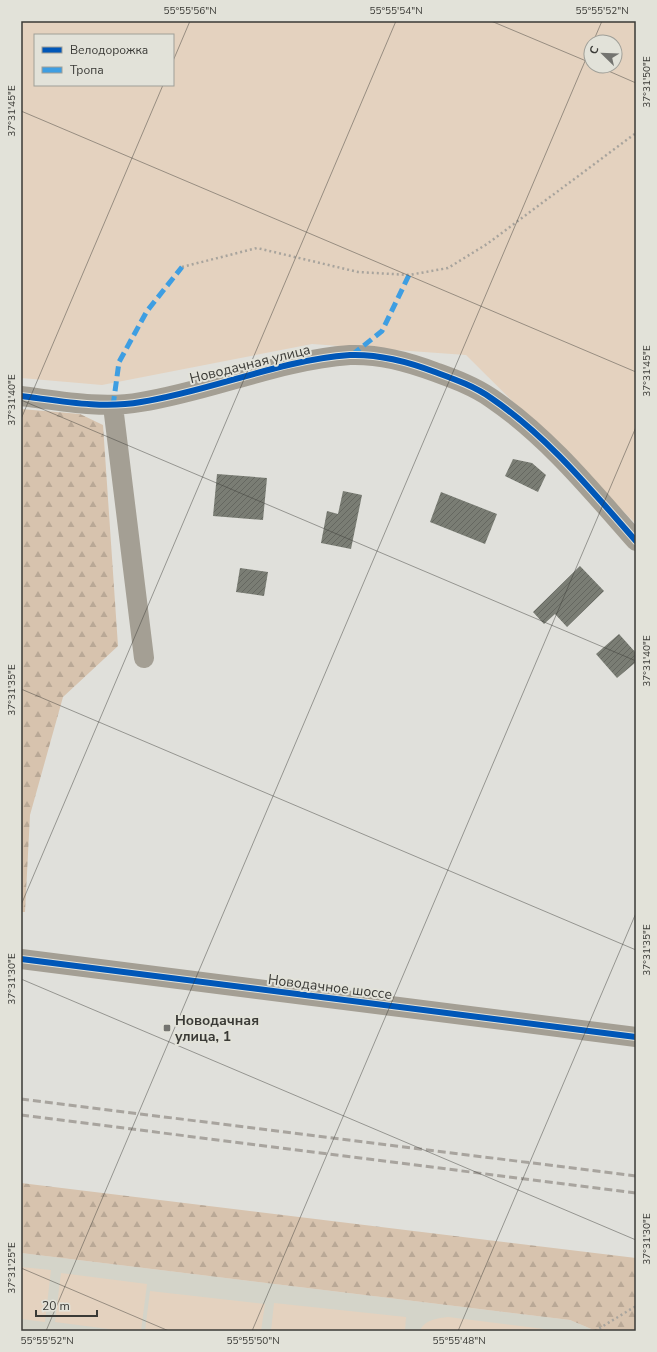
<svg xmlns="http://www.w3.org/2000/svg" width="657" height="1352" viewBox="0 0 657 1352" font-family="'Nunito Sans',sans-serif">
<defs>
<pattern id="forest-firs" width="22" height="20" patternUnits="userSpaceOnUse"><rect width="22" height="20" fill="#d7c3ae"/><path d="M5 1l3.5 6h-7zM16 11l3.5 6h-7z" fill="#b9a896"/></pattern>
<pattern id="building-hatch" width="6" height="6" patternUnits="userSpaceOnUse"><rect width="6" height="6" fill="#7a7d74"/><path d="M-1 1l2-2M0 6l6-6M5 7l2-2" fill="none" stroke="#656760"/></pattern>
</defs>
<rect width="100%" height="100%" fill="#e0e0db"/>
<path fill="#d4d4c9" d="M21,1253L570,1320L596,1331H21Z"/>
<path fill="#e4d2bf" fill-rule="evenodd" d="M21,21H636V524L466,355L312,344L102,385L21,378ZM35,35H173V85H35ZM591,42H615V66H591Z
M21,1267L51,1270L45,1322L21,1319Z
M61,1273L147,1284L141,1331H124L55,1322Z
M150,1291L265,1304L261,1331H145Z
M274,1303L406,1317L405,1331H271Z
M448,1317L560,1331H420C424,1320 438,1318 448,1317Z"/>
<path fill="url(#forest-firs)" d="M21,409L80,414L103,425L118,646L63,697L30,815L25,912H21Z
M21,1183L636,1258V1331H596L570,1320L21,1253Z"/>
<path fill="url(#building-hatch)" d="M513,459L532,463L546,475L538,492L505,476Z
M217,474L267,478L263,520L213,516Z
M343,491L362,495L351,549L321,543L327,511L338,514Z
M441,492L497,514L485,544L430,522Z
M580,566L604,591L567,627L555,614L544,624L533,612Z
M240,568L268,572L264,596L236,592Z
M619,634L636,653V662L617,678L596,654Z"/>
<g fill="none" stroke-linecap="round" stroke-linejoin="round">
<path stroke="#a8a49d" stroke-width="2.5" stroke-dasharray="2 3" stroke-linecap="butt" d="M182,267L257,248L358,272L409,275L448,268L487,244L636,133
M595,1331L636,1306"/>
<path stroke="#a49f94" stroke-width="20" d="M21,396C61,401 102,409 141,402C211,391 279,360 350,355C378,354 409,362 435,372C454,379 474,386 491,398C547,436 591,490 636,541
M113,406L144,658
M21,959L636,1037"/>
<path stroke="#a8a49e" stroke-width="3" stroke-dasharray="8 4" stroke-linecap="butt" d="M21,1099L636,1176
M21,1115L636,1193"/>
<path stroke="#3e9ee2" stroke-width="5" stroke-dasharray="10 5" stroke-linecap="butt" d="M352,355L382,331L409,275
M113,406L119,362L147,311L182,267"/>
<g stroke="#e2e2d9" stroke-width="8">
<path id="cycleway" d="M21,396C61,401 102,409 141,402C211,391 279,360 350,355C378,354 409,362 435,372C454,379 474,386 491,398C547,436 591,490 636,541
M21,959L636,1037"/>
</g>
<use href="#cycleway" stroke="#0057b8" stroke-width="6"/>
</g>
<path fill="none" stroke="#3a3a36" stroke-width="1" stroke-opacity="0.45" d="M491,21L591,63M593,42L602,21M173,61L190,21M597,66L636,83M21,111L636,372M21,400L636,661M21,419L163,85M21,689L636,950M21,905L396,21M21,979L636,1240M21,1268L169,1331M46,1331L591,47M252,1331L636,427M458,1331L636,913"/>
<rect fill="#747470" stroke="#e2e2d9" stroke-width="1.5" x="163" y="1024" width="8" height="8" rx="2"/>
<g text-anchor="middle" dominant-baseline="central" stroke-width="4" stroke-linejoin="round" paint-order="stroke">
<g font-size="14" fill="#3a3a36" stroke="#e2e2d9">
<text transform="translate(250 364) rotate(-14)">Новодачная улица</text>
<text transform="translate(330 987) rotate(7)">Новодачное шоссе</text>
</g>
<g font-size="14" font-weight="bold" fill="#3a3a36" stroke="#e2e2d9" text-anchor="start">
<text x="175" y="1020">Новодачная<tspan x="175" dy="16">улица, 1</tspan></text>
</g>
</g>
<rect width="657" height="1352" fill="none" stroke="#e2e2d9" stroke-width="44"/>
<rect x="34" y="34" width="140" height="52" fill="#e2e2d9" stroke="#9f9f98"/>
<rect x="42" y="47" width="20" height="6" fill="#0057b8" stroke="#9f9f98"/>
<text x="70" y="54" font-size="12" fill="#3a3a36">Велодорожка</text>
<rect x="42" y="67" width="20" height="6" fill="#3e9ee2" stroke="#9f9f98"/>
<text x="70" y="74" font-size="12" fill="#3a3a36">Тропа</text>
<g transform="translate(603 54) rotate(293)"><circle r="19" fill="#e2e2d9" stroke="#9f9f98"/>
<path d="M0-3L7 15L0 10L-7 15Z" fill="#747470"/>
<text y="-6" font-size="11" font-weight="bold" text-anchor="middle" fill="#3a3a36">С</text>
</g>
<path d="M36 1310v6h61v-6" fill="none" stroke="#3a3a36" stroke-width="2"/>
<text x="42" y="1310" font-size="12" fill="#3a3a36" stroke="#e2e2d9" stroke-width="3" paint-order="stroke">20 m</text>
<rect x="22" y="22" width="613" height="1308" fill="none" stroke="#3a3a36" stroke-width="1.5"/>
<g font-size="10" text-anchor="middle" fill="#3a3a36">
<text x="190" y="14">55°55'56"N</text>
<text x="396" y="14">55°55'54"N</text>
<text x="602" y="14">55°55'52"N</text>
<text transform="translate(646 82) rotate(-90)" y="4">37°31'50"E</text>
<text transform="translate(11 111) rotate(-90)" y="4">37°31'45"E</text>
<text transform="translate(646 371) rotate(-90)" y="4">37°31'45"E</text>
<text transform="translate(11 400) rotate(-90)" y="4">37°31'40"E</text>
<text transform="translate(646 661) rotate(-90)" y="4">37°31'40"E</text>
<text transform="translate(11 690) rotate(-90)" y="4">37°31'35"E</text>
<text transform="translate(646 950) rotate(-90)" y="4">37°31'35"E</text>
<text transform="translate(11 979) rotate(-90)" y="4">37°31'30"E</text>
<text transform="translate(646 1239) rotate(-90)" y="4">37°31'30"E</text>
<text transform="translate(11 1268) rotate(-90)" y="4">37°31'25"E</text>
<text x="47" y="1344">55°55'52"N</text>
<text x="253" y="1344">55°55'50"N</text>
<text x="459" y="1344">55°55'48"N</text>
</g>
</svg>
